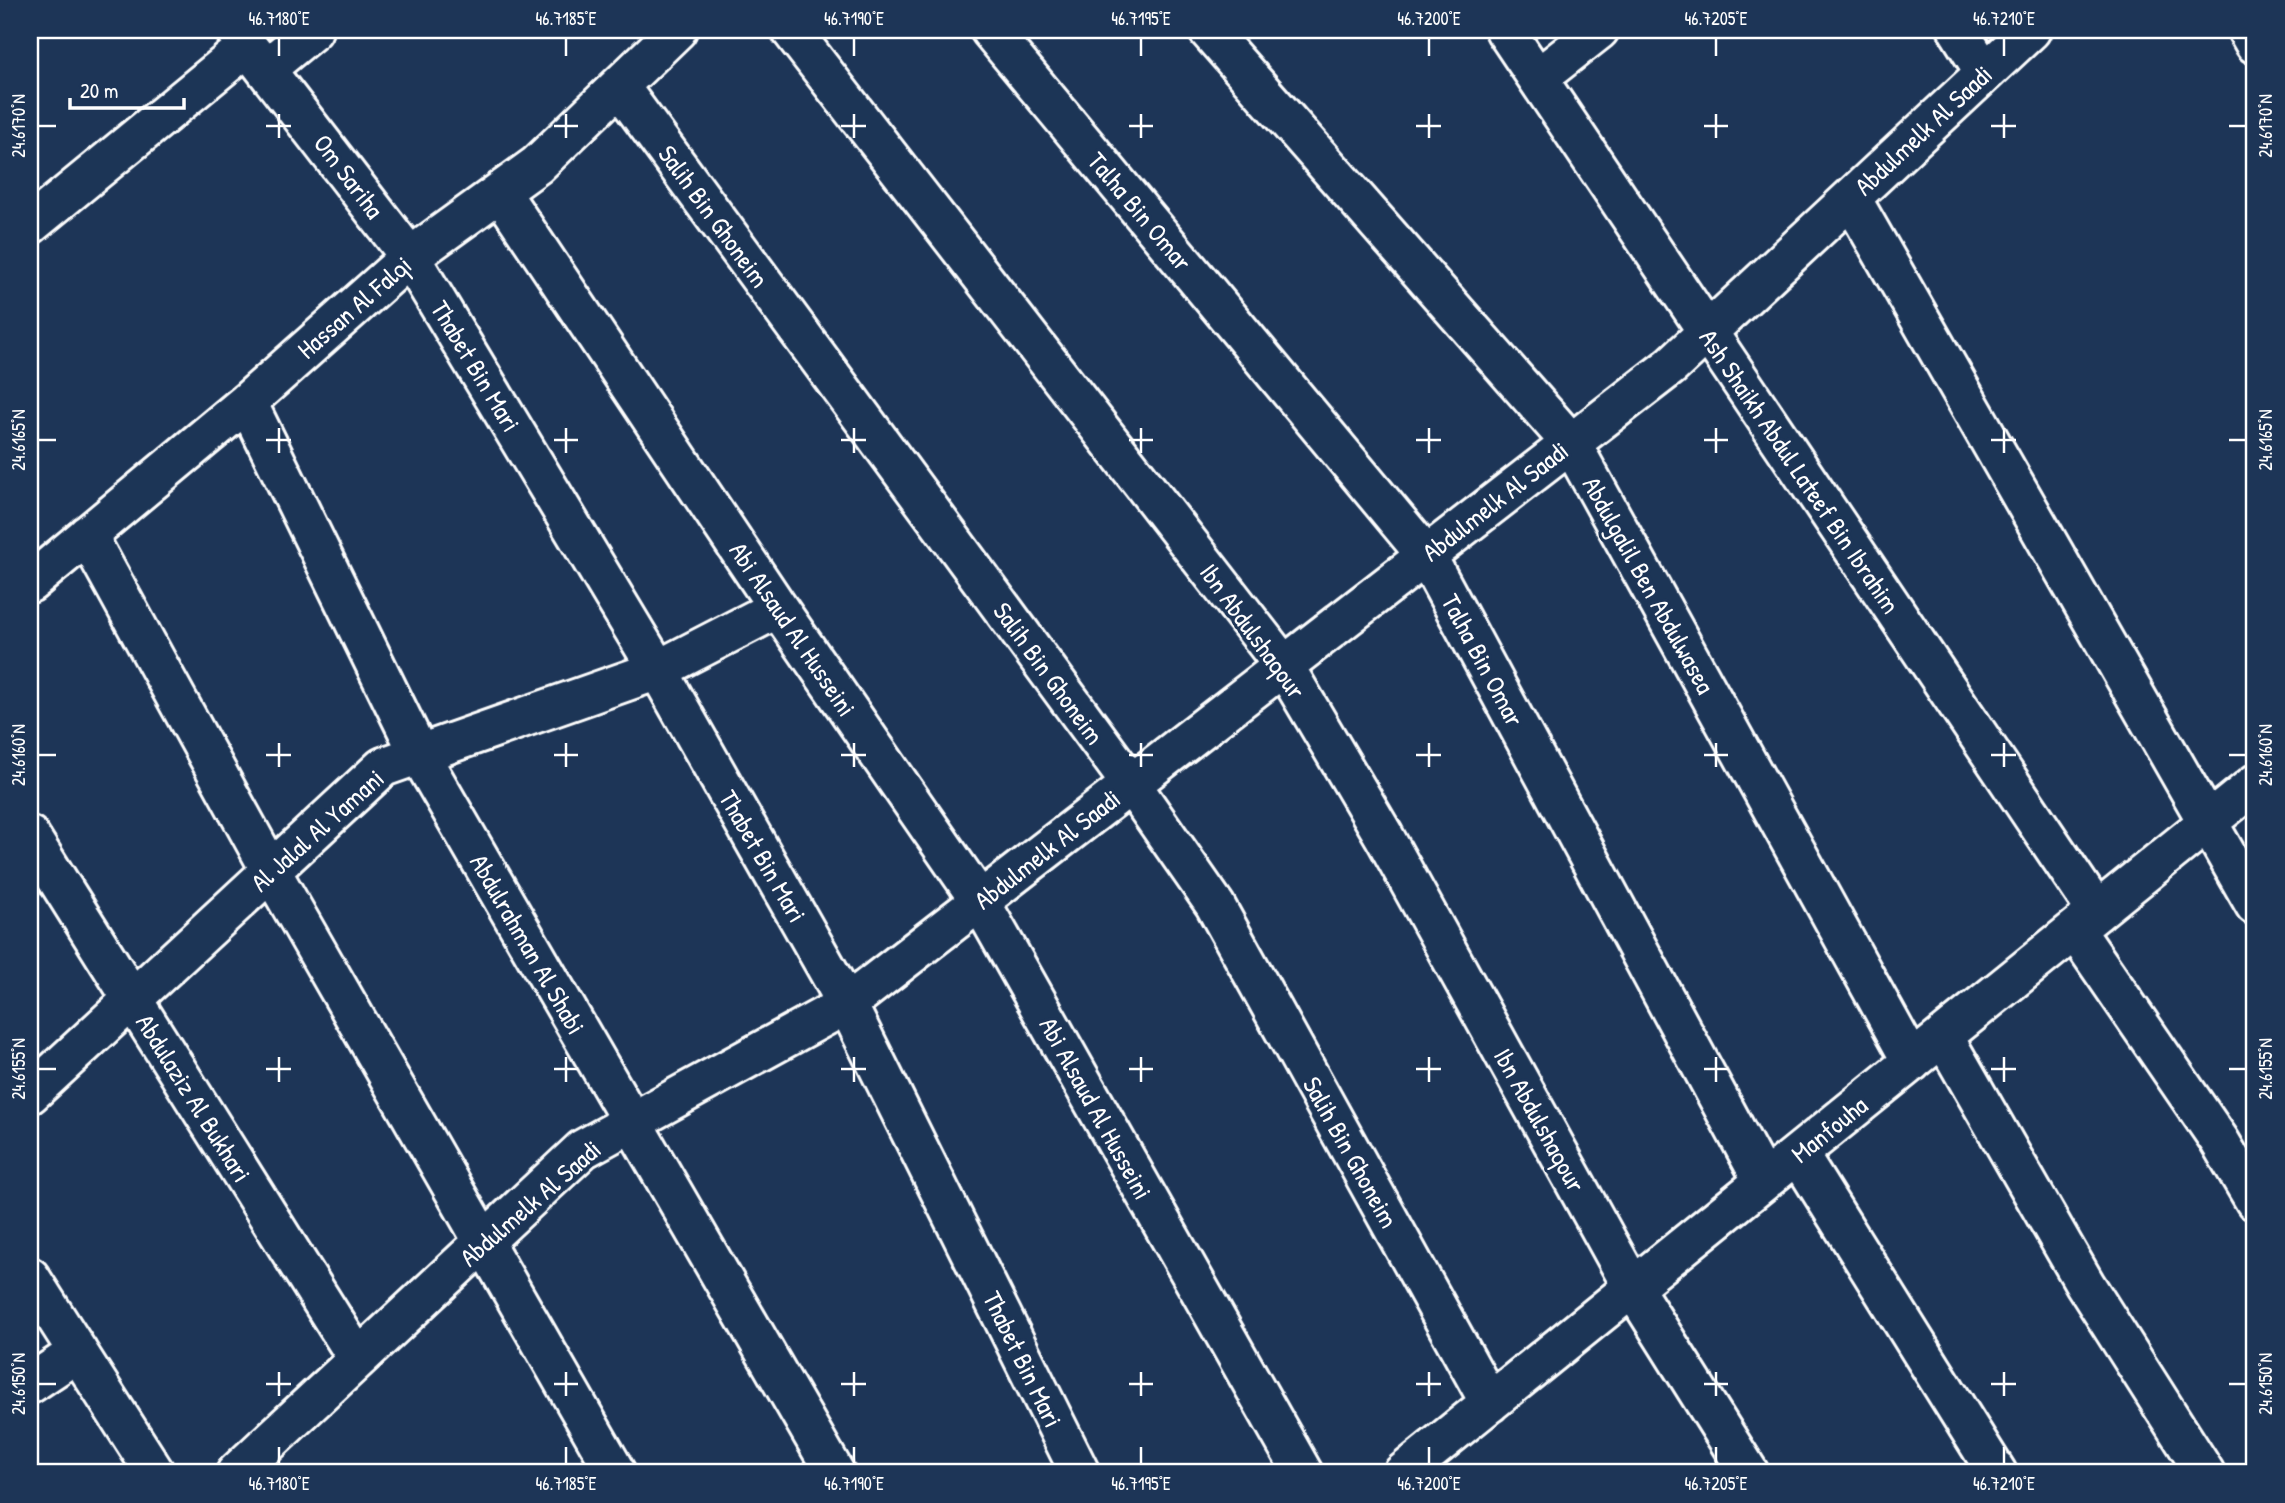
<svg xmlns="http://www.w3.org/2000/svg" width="2285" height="1503" viewBox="0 0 2285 1503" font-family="'Patrick Hand',sans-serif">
<rect width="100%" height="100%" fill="#1d3557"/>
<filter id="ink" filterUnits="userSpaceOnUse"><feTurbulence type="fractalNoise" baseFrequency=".0143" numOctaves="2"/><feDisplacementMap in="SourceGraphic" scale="14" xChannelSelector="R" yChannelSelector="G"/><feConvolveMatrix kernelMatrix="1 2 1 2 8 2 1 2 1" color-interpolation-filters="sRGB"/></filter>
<g filter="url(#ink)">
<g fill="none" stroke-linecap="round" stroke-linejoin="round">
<g stroke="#fff" stroke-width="44">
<path id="minor" d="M235,30L410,257L658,670L847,1004L1080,1473
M791,30L1284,666L1384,836L1633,1288L1749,1473
M990,30L1426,555L1763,1181
M1208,30L1571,443L1912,1062
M1505,30L2097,912
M1958,30L1985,73
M2247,30L2255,44
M267,68L313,30
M1538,78L1599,30
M619,86L1131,784L1215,905L1490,1403
M501,193L778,608L980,901L1303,1473
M1851,198L2255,905
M30,225L248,46
M247,402L419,754L835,1473
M87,535L271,871L616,1473
M30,583L247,402L410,257L537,165L677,30
M30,836L358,1359
M2075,930L2219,1140L2255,1201
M1943,1036L2085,1284L2205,1473
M30,1094L383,767L658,670L778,608
M1798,1154L1997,1473
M30,1277L155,1473
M30,1384L78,1352
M236,1473L583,1149L847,1004L1671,366L2031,30
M1403,1473L2255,784"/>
</g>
<use href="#minor" stroke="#1d3557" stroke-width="38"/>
</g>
</g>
<path fill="none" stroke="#fff" stroke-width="2.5" d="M279,38V56M566,38V56M854,38V56M1141,38V56M1429,38V56M1716,38V56M2004,38V56M279,114V138M566,114V138M854,114V138M1141,114V138M1429,114V138M1716,114V138M2004,114V138M38,126H56M266,126H291M554,126H578M841,126H866M1129,126H1153M1416,126H1441M1704,126H1728M1991,126H2016M2229,126H2246M279,428V453M566,428V453M854,428V453M1141,428V453M1429,428V453M1716,428V453M2004,428V453M38,440H56M266,440H291M554,440H578M841,440H866M1129,440H1153M1416,440H1441M1704,440H1728M1991,440H2016M2229,440H2246M279,743V767M566,743V767M854,743V767M1141,743V767M1429,743V767M1716,743V767M2004,743V767M38,755H56M266,755H291M554,755H578M841,755H866M1129,755H1153M1416,755H1441M1704,755H1728M1991,755H2016M2229,755H2246M279,1057V1082M566,1057V1082M854,1057V1082M1141,1057V1082M1429,1057V1082M1716,1057V1082M2004,1057V1082M38,1069H56M266,1069H291M554,1069H578M841,1069H866M1129,1069H1153M1416,1069H1441M1704,1069H1728M1991,1069H2016M2229,1069H2246M279,1372V1396M566,1372V1396M854,1372V1396M1141,1372V1396M1429,1372V1396M1716,1372V1396M2004,1372V1396M38,1384H56M266,1384H291M554,1384H578M841,1384H866M1129,1384H1153M1416,1384H1441M1704,1384H1728M1991,1384H2016M2229,1384H2246M279,1447V1464M566,1447V1464M854,1447V1464M1141,1447V1464M1429,1447V1464M1716,1447V1464M2004,1447V1464"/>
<g text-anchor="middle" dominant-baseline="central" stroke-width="6" stroke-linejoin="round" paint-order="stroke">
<g font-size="26" fill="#fff" stroke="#1d3557">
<text transform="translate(1923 130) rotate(-43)">Abdulmelk Al Saadi</text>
<text transform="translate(349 176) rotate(53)">Om Sariha</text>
<text transform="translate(1140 211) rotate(50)">Talha Bin Omar</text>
<text transform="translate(714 216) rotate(54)">Salih Bin Ghoneim</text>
<text transform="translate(354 307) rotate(-41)">Hassan Al Falqi</text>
<text transform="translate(476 366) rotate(59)">Thabet Bin Mari</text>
<text transform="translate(1800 471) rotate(56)">Ash Shaikh Abdul Lateef Bin Ibrahim</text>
<text transform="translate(1495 501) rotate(-38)">Abdulmelk Al Saadi</text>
<text transform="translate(1649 585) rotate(61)">Abdulgalil Ben Abdulwasea</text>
<text transform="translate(793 629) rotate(56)">Abi Alsaud Al Husseini</text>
<text transform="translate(1253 631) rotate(54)">Ibn Abdulshaqour</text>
<text transform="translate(1483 660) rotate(62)">Talha Bin Omar</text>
<text transform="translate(1049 673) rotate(54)">Salih Bin Ghoneim</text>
<text transform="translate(317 830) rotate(-42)">Al Jalal Al Yamani</text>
<text transform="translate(1047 849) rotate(-38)">Abdulmelk Al Saadi</text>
<text transform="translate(763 856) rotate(60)">Thabet Bin Mari</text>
<text transform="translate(528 944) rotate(60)">Abdulrahman Al Shabi</text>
<text transform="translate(194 1098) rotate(58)">Abdulaziz Al Bukhari</text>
<text transform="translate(1096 1108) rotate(61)">Abi Alsaud Al Husseini</text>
<text transform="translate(1540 1120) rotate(61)">Ibn Abdulshaqour</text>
<text transform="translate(1829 1129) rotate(-39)">Manfouha</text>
<text transform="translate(1351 1152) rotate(61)">Salih Bin Ghoneim</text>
<text transform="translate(530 1203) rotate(-41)">Abdulmelk Al Saadi</text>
<text transform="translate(1023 1359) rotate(64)">Thabet Bin Mari</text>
</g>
</g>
<rect width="2285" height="1503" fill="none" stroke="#1d3557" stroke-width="77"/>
<path d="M70 98v10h114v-10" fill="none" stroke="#ffffff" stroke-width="3.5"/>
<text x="80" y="98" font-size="21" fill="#ffffff" stroke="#1d3557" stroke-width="5" paint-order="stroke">20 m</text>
<rect x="38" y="38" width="2208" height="1426" fill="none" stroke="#fff" stroke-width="2.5"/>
<g font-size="18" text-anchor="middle" fill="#fff">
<text x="279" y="25">46.7180°E</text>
<text x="566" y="25">46.7185°E</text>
<text x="854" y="25">46.7190°E</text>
<text x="1141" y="25">46.7195°E</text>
<text x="1429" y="25">46.7200°E</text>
<text x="1716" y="25">46.7205°E</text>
<text x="2004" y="25">46.7210°E</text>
<text transform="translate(19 126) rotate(-90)" y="6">24.6170°N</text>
<text transform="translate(2266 126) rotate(-90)" y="6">24.6170°N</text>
<text transform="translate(19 440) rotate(-90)" y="6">24.6165°N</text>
<text transform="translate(2266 440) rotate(-90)" y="6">24.6165°N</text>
<text transform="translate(19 755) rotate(-90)" y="6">24.6160°N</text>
<text transform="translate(2266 755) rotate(-90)" y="6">24.6160°N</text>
<text transform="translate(19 1069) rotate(-90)" y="6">24.6155°N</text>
<text transform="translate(2266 1069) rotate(-90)" y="6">24.6155°N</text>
<text transform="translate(19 1384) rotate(-90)" y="6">24.6150°N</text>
<text transform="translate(2266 1384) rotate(-90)" y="6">24.6150°N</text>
<text x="279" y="1490">46.7180°E</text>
<text x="566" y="1490">46.7185°E</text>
<text x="854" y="1490">46.7190°E</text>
<text x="1141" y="1490">46.7195°E</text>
<text x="1429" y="1490">46.7200°E</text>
<text x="1716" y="1490">46.7205°E</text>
<text x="2004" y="1490">46.7210°E</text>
</g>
</svg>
